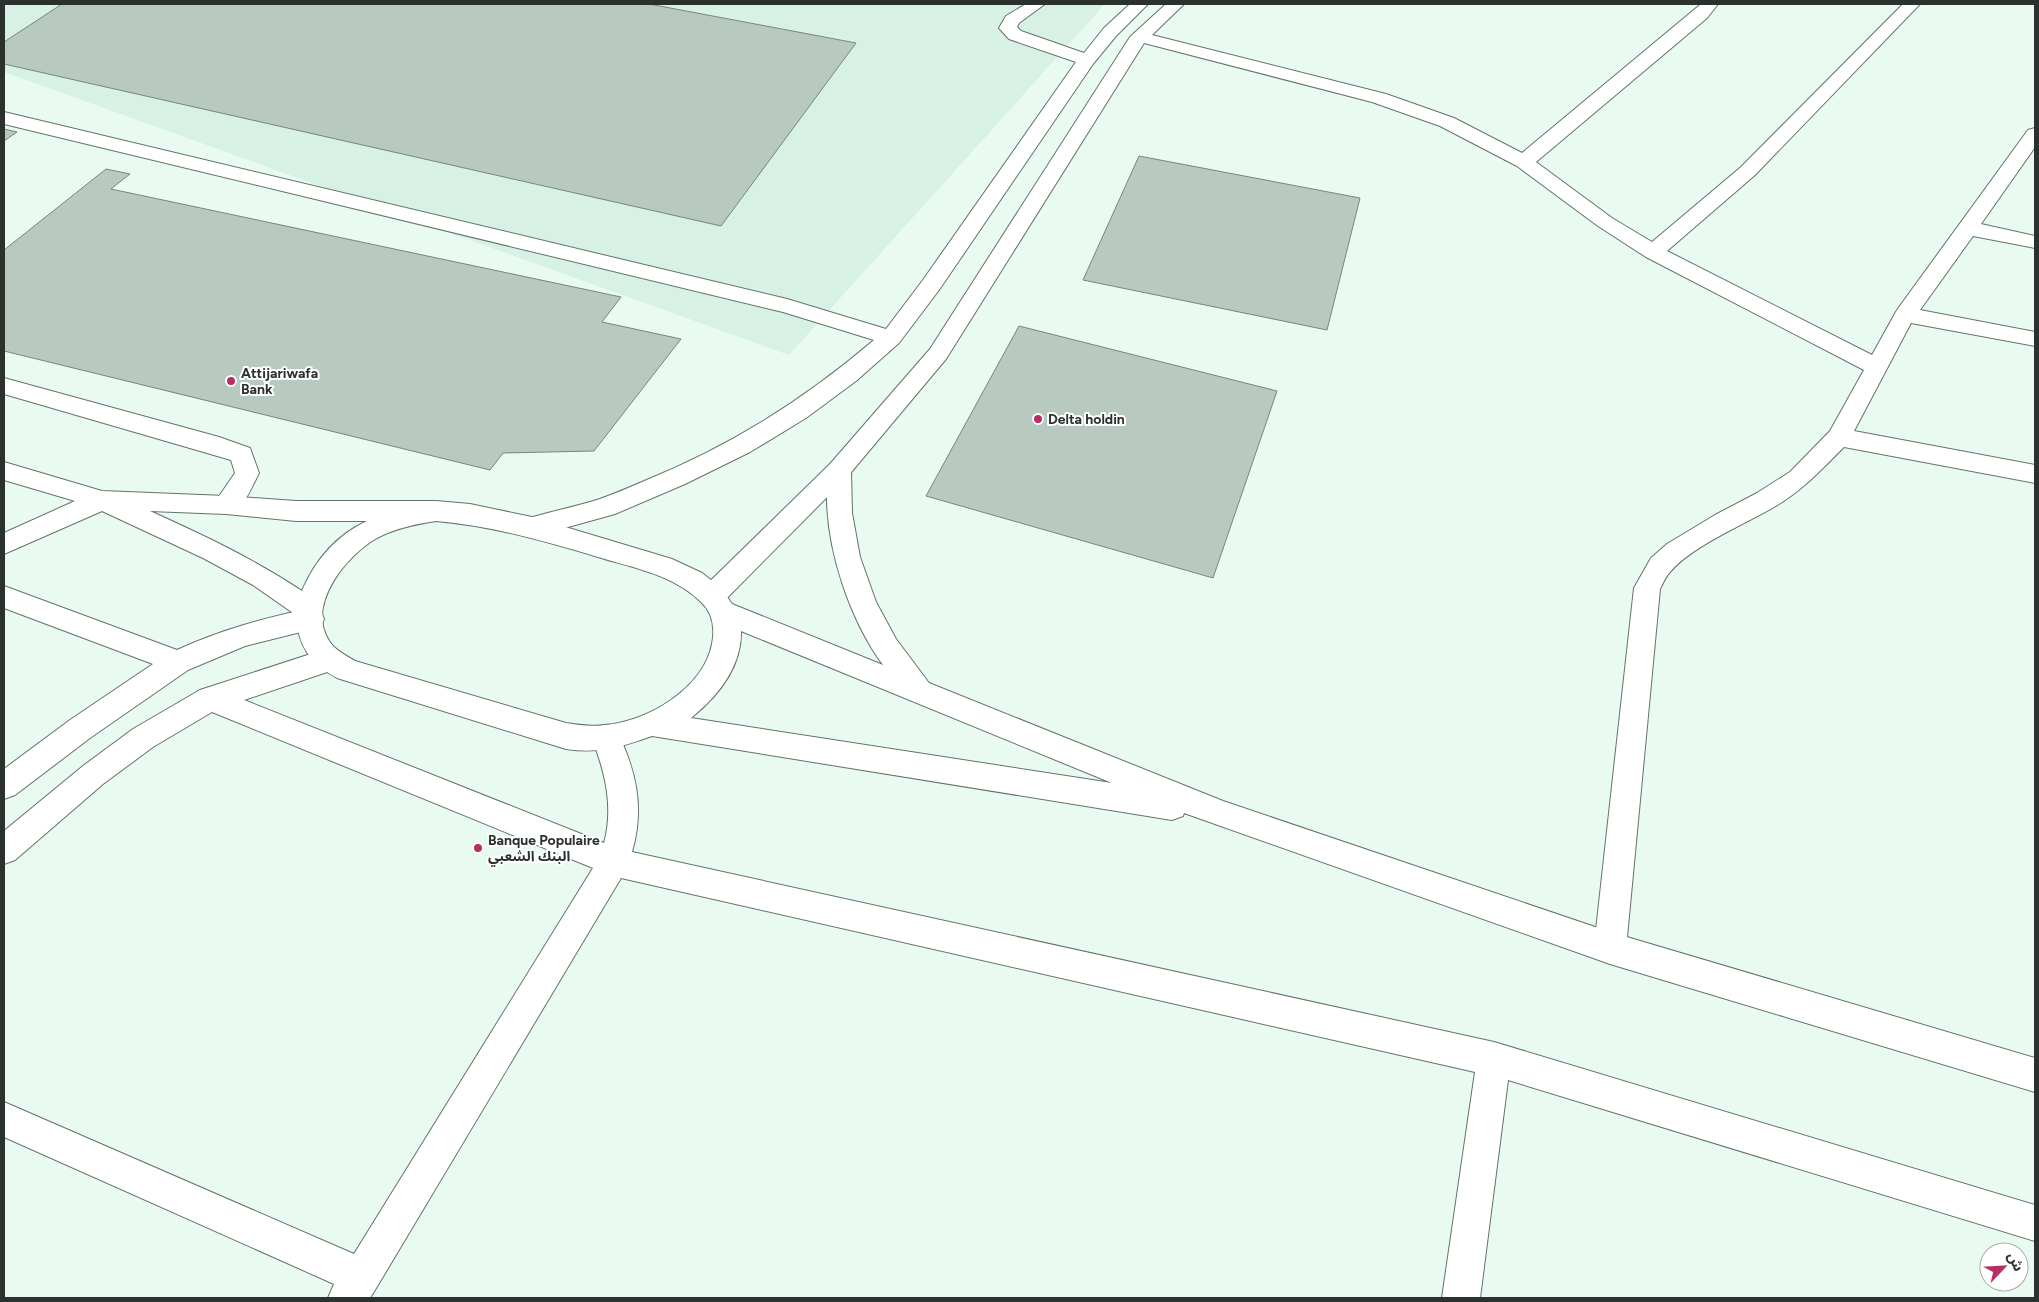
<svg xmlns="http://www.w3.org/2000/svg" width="2039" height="1302" viewBox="0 0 2039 1302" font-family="Figtree,'Noto Sans Arabic',sans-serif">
<rect width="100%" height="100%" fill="#e9faf1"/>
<path fill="#d7f1e4" d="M4,4H1105L789,355L4,72Z"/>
<path fill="#b8c9c0" stroke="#76867e" d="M62,4H649L856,43L721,226L4,64V42Z
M4,129L17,132L4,141Z
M1139,156L1360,198L1327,330L1083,280Z
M106,169L130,174L111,189L621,297L602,322L681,339L594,451L503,453L490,470L4,351V250Z
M1019,326L1277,391L1213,578L926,496Z"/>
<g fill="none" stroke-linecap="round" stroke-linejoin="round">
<g stroke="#63736b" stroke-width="2">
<path id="minor" d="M1026,4H1045L1019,23L1017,27L1021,31L1084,53L1104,28L1130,4H1148L1116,36L1093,64L939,290L899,343L856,381L806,418L750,452L685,484L615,514L532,537L523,534L519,527L523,520C548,512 575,507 600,499C614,494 628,488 642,482C730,446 801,402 874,340L783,312L4,124V112L787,299L886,329L923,280L1076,62L1009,39L999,28L1006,16Z
M1166,4H1184L1152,35L1386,94L1454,118L1522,153L1701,4H1718L1707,18L1536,162L1612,218L1652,242L1741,167L1903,4H1920L1755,175L1667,251L1872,355L1897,310L2028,130L2035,128V147L1981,224L2035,236V248L1973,236L1920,310L2035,332V346L1911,323L1854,431L2035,465V483L1844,447C1822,469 1802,491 1774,507C1745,524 1692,546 1670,572C1666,576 1663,583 1660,589L1626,948L1621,959L1610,964L1599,959L1594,948L1634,588L1651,558L1667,544L1715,515L1757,493L1790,472L1830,431L1864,370L1646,257L1598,226L1517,166L1440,126L1372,102L1144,43L946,359L848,476L721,604L712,607L703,604L699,596L703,588L830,464L930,349L1130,37Z
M4,378L219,437L250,448L259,473C250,490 241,519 217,512L213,505L235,473L231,460L4,394Z
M4,586L177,650C223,629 262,619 311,608L321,611L324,619L321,627L245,646L188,670L90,738L15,795L4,799V769L70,720L153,664L4,608Z
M329,648L339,652L343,660L339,668L244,700L604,843C614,807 605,772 592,738L596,729L606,725L616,729C636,770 645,807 632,852L1494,1042L2035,1205V1241L1508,1080L1480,1298H1442L1475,1072L621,878L375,1290L370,1298H328L334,1284L4,1137V1102L354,1254L593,868L212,712L153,747L103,784L15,860L4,864V831L83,766L133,729L200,690Z"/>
</g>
<g stroke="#63736b" stroke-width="2">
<path id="major" d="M839,461L848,464L851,470L852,513L860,557L876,602L896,639L929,683L1223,801L1610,932L2035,1058V1092L1610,964L1184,813L1183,816L1172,820L652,736C621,747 599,754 566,749L337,678C310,663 298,646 296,615L253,585L203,558L102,511L4,554V533L75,501L4,480V462L102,491L226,496L296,501H436L470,504L532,517L672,559L702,573L721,588L732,604L883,665C850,620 826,549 827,493C827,483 825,473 830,464ZM150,511L226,514L296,521H367C337,535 315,560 302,591C254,559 203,535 150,511ZM436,521C492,526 545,541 598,557C634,568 674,575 701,602C713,613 715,629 712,644C703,689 647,722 604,725C591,727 579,725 566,723L355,661C345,655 333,649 328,639C307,603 347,555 377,538C396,528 416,524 436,521ZM741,631L1112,783L691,718C717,697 742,667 741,631Z"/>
</g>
<use href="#minor" fill="#fff" fill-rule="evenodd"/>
<use href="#major" fill="#fff" fill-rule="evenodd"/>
</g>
<g fill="#ba2e66" stroke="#fff" stroke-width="2">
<circle cx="231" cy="381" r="5"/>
<circle cx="1038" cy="419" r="5"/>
<circle cx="478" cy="848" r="5"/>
</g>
<g text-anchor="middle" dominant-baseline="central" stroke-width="4" stroke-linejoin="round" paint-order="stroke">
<g font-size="14" font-weight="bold" fill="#2a312e" stroke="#fff" text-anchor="start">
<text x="241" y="373">Attijariwafa<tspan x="241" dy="16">Bank</tspan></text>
<text x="1048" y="419">Delta holdin</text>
<text x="488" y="840">Banque Populaire<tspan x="488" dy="16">البنك الشعبي</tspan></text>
</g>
</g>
<rect width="2039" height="1302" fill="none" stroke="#2a312e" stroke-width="10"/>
<g transform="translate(2004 1267) rotate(65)"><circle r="24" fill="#ffffff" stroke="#aaadab"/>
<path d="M0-4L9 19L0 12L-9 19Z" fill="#ba2e66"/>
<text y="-8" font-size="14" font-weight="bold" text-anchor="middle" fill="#2a312e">ش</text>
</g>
</svg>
